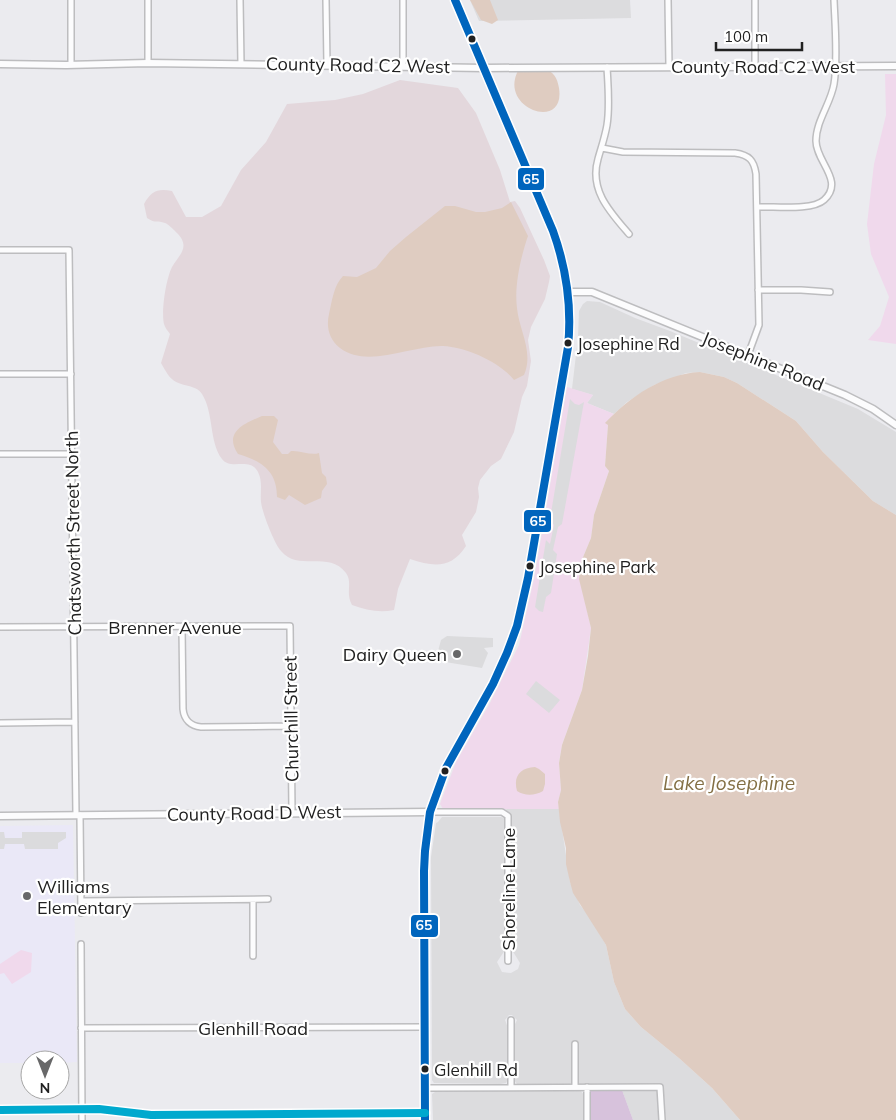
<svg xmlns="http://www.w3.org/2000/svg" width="896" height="1120" viewBox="0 0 896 1120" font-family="Mulish,sans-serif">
<rect width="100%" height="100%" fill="#ebebef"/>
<path fill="#dcdcde" d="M470,0H630L631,18L479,21Z
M587,301L600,302L635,318L670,331L858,409L896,432V515L873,501L823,452L796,421L737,383L724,377L700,372L686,373L654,385L627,402L614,414L587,403L593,395L572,389L578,338L579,311L583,304Z
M506,809H559L570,882L580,905L589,916L606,945L614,982L625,1009L641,1027L680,1059L712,1088L740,1120H633L622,1090H590L586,1085L517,1084L514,1080V1026L517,1020L512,1015H509L505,1020L508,1028V1079L506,1083L500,1084L434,1083L432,1080L431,857L436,823L438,822L442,817H501L504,818L505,950L497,962L502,972L511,973L518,969L520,963L512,950V819Z
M438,1090L581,1091L584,1095V1120H433L432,1094Z"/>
<path fill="#eae8f7" d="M73,825L77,1062L60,1063V1060H30V1063H0V826Z"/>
<path fill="#d7c2dc" d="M590,1090H622L633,1120H590Z"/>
<path fill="#e3d7dc" d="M400,80L458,88L476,113L500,170L510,202L515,201L520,208L544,260L550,276L549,282L545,299L531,327L528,340L531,361L527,386L522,397L514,432L501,459L491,466L480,480L478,488L479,497L476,512L462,535L466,546C451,569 434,567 410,559L398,589L394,610C379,613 366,610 352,605C345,592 353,583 346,573C329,550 298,572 281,551C274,543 262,512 261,502C260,492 263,482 258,472C250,456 231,471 222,459C209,442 214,413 202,394C196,384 180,387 172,379C168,376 164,368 161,363L170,334C168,331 165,328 164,324C161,311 166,279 172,267C179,255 191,247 177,233C174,230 168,224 165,223C157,220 156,224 147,218L144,204C151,191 158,188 172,191L186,217H202L221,206L241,170L266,142L287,104L335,100L363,94Z"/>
<path fill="#f0d9ec" d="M885,74H896V344L868,340L880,326L889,297L871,254L867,224L874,164L886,115Z
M567,387L593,395L587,403L614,414L609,420L608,425L605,466L609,471L594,515L591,538L581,562L579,575L591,628L582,690L562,745L559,762L561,790L558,802L559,809H443L440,804L456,762L489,705L519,645L534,579Z
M21,950L32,953L31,972L12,984L4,973L0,974V964Z"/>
<path fill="#dbdbdd" d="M570,399L575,404L579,405L584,402L562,524L558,527L553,550L557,554L551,593L546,597L543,612L539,611L535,607L546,540L550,544L554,525L550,519Z
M447,636L493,638V647L484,648L488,653L482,668L439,661L437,655L441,640Z
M536,681L560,700L549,713L526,694Z
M0,832H4L5,838H22V832H66V838L58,843V849H25L24,844H5L4,849H0Z"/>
<path fill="#dfccc1" d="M470,0H490L498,20L492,24L481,20Z
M543,68C554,72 557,77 559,88C566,133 496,108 519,69Z
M511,202L528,236C521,256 514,286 517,308C519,330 534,352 524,375L514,380C500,362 466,347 443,346C412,345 367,369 340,348C329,339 326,327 329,314C332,300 334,285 343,276L357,277L376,268L390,251L406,237L445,206H455L476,212H485L502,208Z
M700,372L724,377L737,383L796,421L823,452L873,501L896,515V1120H740L712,1088L680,1059L641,1027L625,1009L614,982L606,945L573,893L570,882L566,864V848L560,822L558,802L561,790L559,763L562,745L582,690L588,656L591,628L579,579L581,562L591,538L594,515L609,471L605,466L608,425L605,423C630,397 662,374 700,372Z
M262,416H274L278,420L273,442L282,454H288L291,451C300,450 311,456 319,453L322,473L326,477L327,484L322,491L321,498L305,505L289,495L285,500L277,497C277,471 262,461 238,454C223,432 245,423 262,416Z
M535,767L539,769L545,774V784L543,791C534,796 525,796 517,791C513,776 520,768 535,767Z"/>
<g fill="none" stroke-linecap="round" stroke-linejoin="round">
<g stroke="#bdbdbf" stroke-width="8">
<path id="minor" d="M71,0V64
M148,0V63
M240,0L241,64
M326,0L327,65
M403,0V66
M668,0L669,66
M755,0V66
M607,67C608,86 610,106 607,125C605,137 601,148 598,159C589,190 610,212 629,234
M602,148L623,152L735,153C749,155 754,160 756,174L759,325L748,355
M757,207C773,206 812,211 824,200C845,181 816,162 816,141C816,121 831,103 834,84C838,60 835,25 834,0
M0,250H69L76,815
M758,290H801L830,292
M0,374H71
M0,454H72
M0,627L290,626L292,812
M182,627L183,709C184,720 191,726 201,727L291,726
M0,723L75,722
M430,812H502L508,816V961
M80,815L81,913
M253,900V956
M81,901L268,899
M81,944L82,1120
M511,1020V1087
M81,1028L425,1027
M575,1044V1087
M587,1087V1120
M425,1088L660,1087L662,1120
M0,1110L99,1109L151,1115L425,1113"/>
</g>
<g stroke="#bdbdbf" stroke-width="9">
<path id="tertiary" d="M0,64L66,65L148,63L484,68L896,66
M569,292H592L845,395L873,409L896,425
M0,816L430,812"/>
</g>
<g stroke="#898498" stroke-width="9">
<path id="secondary" d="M425,1120L424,871L425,851L430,812L446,768L493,684L507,653L517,626L528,578L568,347C572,307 567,270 553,231L455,0"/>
</g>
<use href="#minor" stroke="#fcfcfd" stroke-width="5"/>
<use href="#tertiary" stroke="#fcfcfd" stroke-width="6"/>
<use href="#secondary" stroke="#eeedf3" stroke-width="7"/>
<g stroke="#fff" stroke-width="11">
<path id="bus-1" d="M425,1120L424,871L425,851L430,812L446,768L493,684L507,653L517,626L528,578L568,347C572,307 567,270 553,231L455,0"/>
</g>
<g stroke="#fff" stroke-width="11">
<path id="bus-2" d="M0,1110L99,1109L151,1115L425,1113"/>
</g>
<use href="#bus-1" stroke="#0065bd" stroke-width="8"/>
<use href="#bus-2" stroke="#00a9ce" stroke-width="8"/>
</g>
<g fill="#212121" stroke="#fff" stroke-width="2">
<circle cx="472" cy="39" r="4.5"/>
<circle cx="568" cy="343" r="4.5"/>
<circle cx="530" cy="566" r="4.5"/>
<circle cx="445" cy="771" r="4.5"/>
<circle cx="425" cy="1069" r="4.5"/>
</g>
<g fill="#686869" stroke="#fff" stroke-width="2">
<circle cx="457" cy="654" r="5"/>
<circle cx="27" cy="896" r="5"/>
</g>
<g text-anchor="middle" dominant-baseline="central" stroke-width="4.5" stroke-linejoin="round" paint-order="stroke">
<g font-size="17" fill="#212121" stroke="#fff" text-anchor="start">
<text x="577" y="343">Josephine Rd</text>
<text x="539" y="566">Josephine Park</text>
<text x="434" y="1069">Glenhill Rd</text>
</g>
<g font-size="18" fill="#212121" stroke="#fff">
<text transform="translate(358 65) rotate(1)">County Road C2 West</text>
<text x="763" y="66">County Road C2 West</text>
<text transform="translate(763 361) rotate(22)">Josephine Road</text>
<text transform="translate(73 533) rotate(-91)">Chatsworth Street North</text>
<text x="175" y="627">Brenner Avenue</text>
<text transform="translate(291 719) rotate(-91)">Churchill Street</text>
<text transform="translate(254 813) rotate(-1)">County Road D West</text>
<text transform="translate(508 889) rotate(-90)">Shoreline Lane</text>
<text x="253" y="1028">Glenhill Road</text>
</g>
<g font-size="18" fill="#212121" stroke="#fff" text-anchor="end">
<text x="447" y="654">Dairy Queen</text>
<text x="37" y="886" text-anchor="start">Williams<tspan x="37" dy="21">Elementary</tspan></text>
</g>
<g font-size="19" font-style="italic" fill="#836f44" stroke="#fff">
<text x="729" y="783">Lake Josephine</text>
</g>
</g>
<g stroke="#fff" stroke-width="2">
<rect x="517" y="167" width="28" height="24" rx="5" fill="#0065bd"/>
<rect x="523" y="509" width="29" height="24" rx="5" fill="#0065bd"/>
<rect x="410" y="914" width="29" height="24" rx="5" fill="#0065bd"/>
</g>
<g font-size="14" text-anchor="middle" font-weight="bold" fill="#fff">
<text x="531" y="184">65</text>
<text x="538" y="526">65</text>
<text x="424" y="930">65</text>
</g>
<g transform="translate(45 1075) rotate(180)"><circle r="24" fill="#ffffff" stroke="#a6a6a6"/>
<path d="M0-4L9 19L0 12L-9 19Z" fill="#686869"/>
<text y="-8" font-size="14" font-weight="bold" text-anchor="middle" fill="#212121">N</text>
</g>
<path d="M716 42v8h86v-8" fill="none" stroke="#212121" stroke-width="2.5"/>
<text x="724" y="42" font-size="15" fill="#212121" stroke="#ffffff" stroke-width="4" paint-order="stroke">100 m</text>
</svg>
